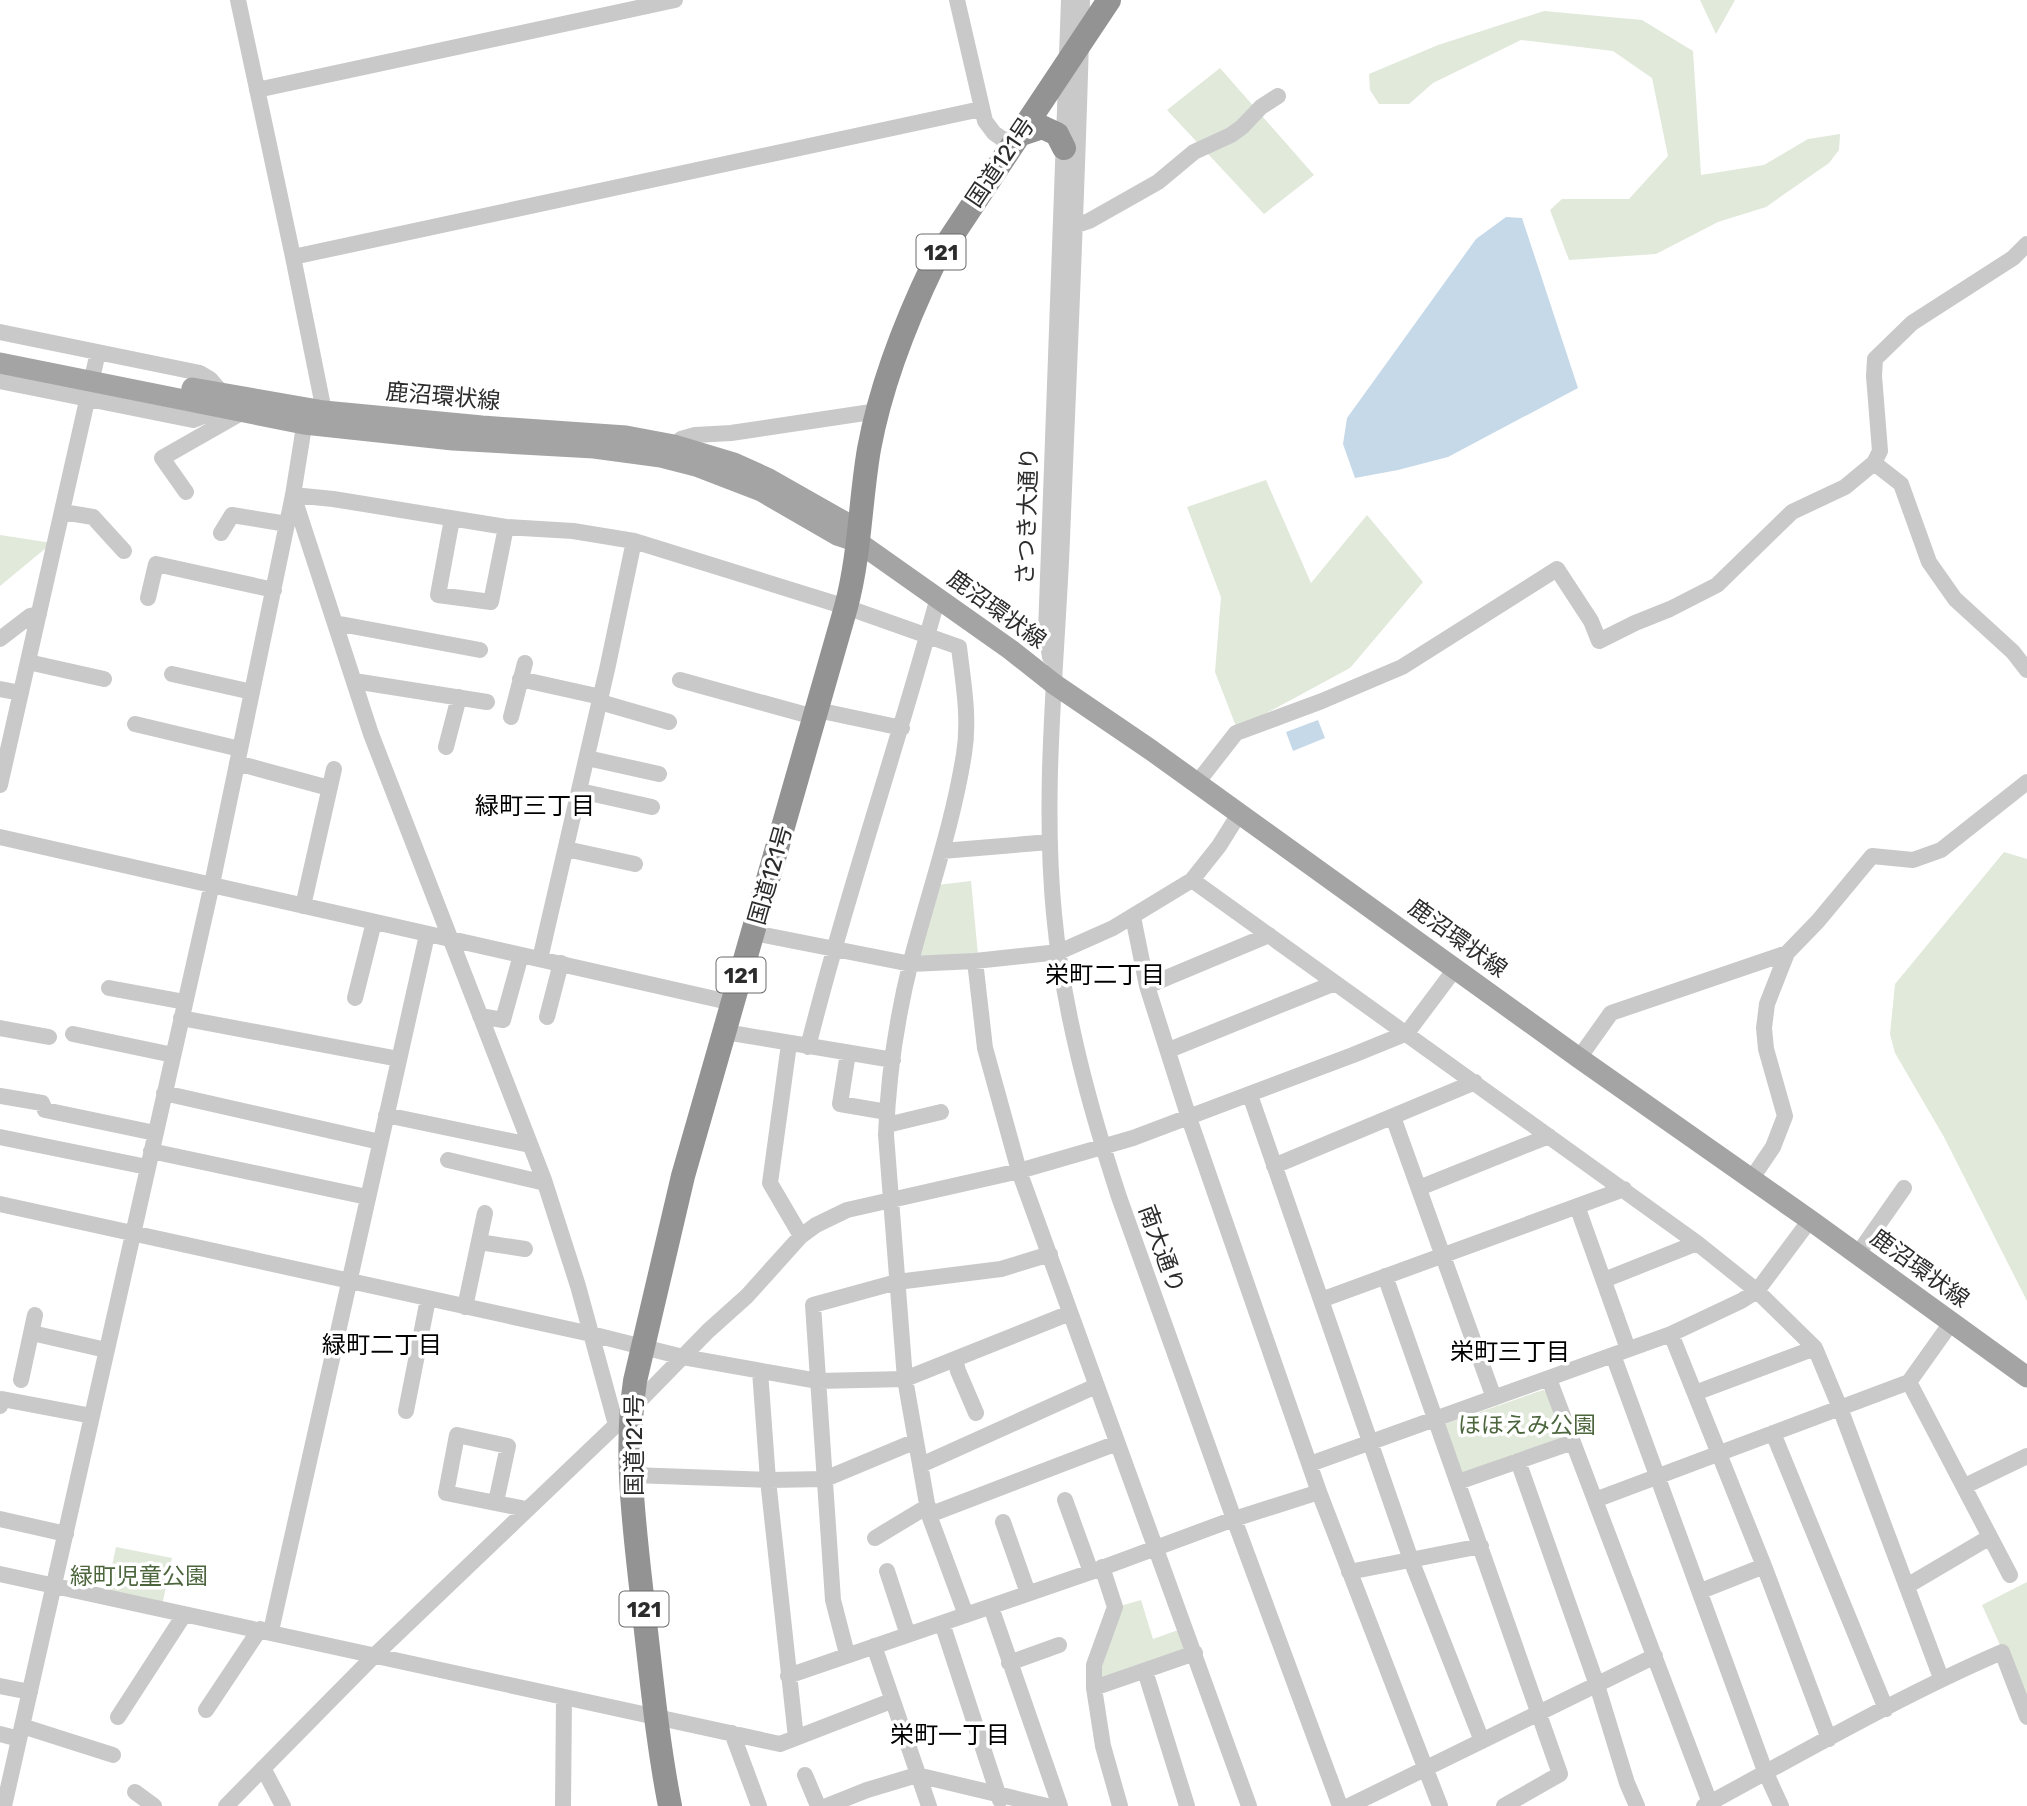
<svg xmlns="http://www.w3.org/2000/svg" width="2027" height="1806" viewBox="0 0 2027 1806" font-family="Rubik,'Noto Sans JP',sans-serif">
<rect width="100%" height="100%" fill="#fff"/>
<path fill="#e1e9da" d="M1700,0H1735L1716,34Z
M1544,11L1642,20L1693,51L1701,175L1764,165L1808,139L1840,134L1839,150L1829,163L1766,207L1718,222L1656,254L1569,260L1550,210L1562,199H1629L1668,156L1652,78L1613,51L1521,40L1433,83L1409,104H1379L1370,90L1369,74L1438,45Z
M1220,68L1314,175L1264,214L1167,110Z
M1266,480L1311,583L1367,515L1423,582L1350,668L1237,729L1215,672L1221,597L1187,507Z
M0,535L52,543L0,586Z
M2004,852L2027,859V1301L1944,1137L1895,1053L1890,1034L1895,984Z
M971,881L978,955L925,959L918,952L937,885Z
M1543,1390L1549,1393L1565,1435L1561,1443L1463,1476L1445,1424Z
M116,1547L172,1558L162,1606L106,1593Z
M2027,1582V1705L1982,1605Z
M1141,1600L1153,1639L1178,1630L1184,1648L1181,1654L1101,1681L1096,1675L1120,1606Z"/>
<path fill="#c6d9e9" d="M1506,217L1522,218L1578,388L1448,457L1398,470L1355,478L1343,444L1347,418L1476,239Z
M1318,720L1325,738L1293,751L1286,732Z"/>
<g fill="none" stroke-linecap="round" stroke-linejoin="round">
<path stroke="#c9c9c9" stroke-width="16" d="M238,0L293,257L324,411L323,421
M957,0L985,121L994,133L1011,145
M1082,0C1078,180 1069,359 1062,539C1057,663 1042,789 1054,914C1063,1010 1089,1105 1119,1197L1234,1519L1340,1806
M257,90L675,0
M1074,226L1089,221L1158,182L1194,152L1231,135L1242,127L1261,107L1278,96
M293,257L981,109
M0,332L200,373L210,379L223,394
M0,381L193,420L221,409
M674,445L681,439L695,435L731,433L878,411
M1874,463L1901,484L1929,562L1955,599L2013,652L2027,670
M186,492L162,458L241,413
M293,495L333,499L506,527L573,531L634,541L846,607L959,647C963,682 970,718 964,754C953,824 929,892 911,961C897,1017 888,1078 886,1135L905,1379L929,1515L966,1615
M294,498L371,734L544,1180L578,1286L616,1425
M63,512L93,517L124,551
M452,519L438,595L491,602L506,527
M221,533L232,515L287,524
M148,598L156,564L274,590
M335,623L480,650
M0,639L30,616L39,614
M1050,657L1046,632L1069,0
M28,662L104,679
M172,674L252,692
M520,679L601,697
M680,680L814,717
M354,681L487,702
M0,689L21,693
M600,702L669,722
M817,710L902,728
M511,717L525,663
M135,724L240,749
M446,747L459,697
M587,758L659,774
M237,763L329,788
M1197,783L1236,733L1322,701L1402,667L1557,569L1591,621L1599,641L1635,623L1670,609L1717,585L1792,512L1845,487L1874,463L1880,451L1874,376L1875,359L1912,323L2013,258L2027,244
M0,785L98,352
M580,791L652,807
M0,837L733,1003
M566,849L635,864
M942,851L1050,842
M1192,880L1697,1243L1757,1291L1815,1348L1840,1408L1941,1678
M303,906L334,769
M1133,917L1147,986L1189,1118L1319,1492L1440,1806
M754,933L911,964L975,961L1059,952L1113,928L1192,880L1219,846L1239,814
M540,959L608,665L634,541
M975,961L985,1048L1019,1171L1249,1806
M1147,986L1269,935
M109,988L185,1002
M355,998L374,922
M480,1016L503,1020L521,955
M547,1017L561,963
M181,1018L399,1059
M0,1028L49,1037
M725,1032L893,1060
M73,1034L173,1055
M789,1044L770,1183L801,1236
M808,1047C846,896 897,748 938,597
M1169,1050L1335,983
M848,1053L840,1104L887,1112
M1579,1058L1611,1013L1787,953
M164,1093L380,1142
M1250,1095L1411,1560L1482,1741
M0,1096L42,1103L45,1110L155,1133
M386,1115L530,1145
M1393,1117L1494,1398
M887,1125L941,1112
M0,1137L147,1167
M151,1151L367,1197
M448,1160L545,1183
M1274,1166L1475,1082
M1752,1178L1773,1147L1785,1116L1766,1049L1764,1028L1767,1004L1787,953L1818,921L1872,856L1913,860L1941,850L2027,782
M1419,1188L1549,1136
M0,1204L591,1334L683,1357L818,1381L905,1379L1070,1313
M1577,1206L1628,1349
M479,1242L525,1249
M1857,1255L1904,1188
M1385,1276L1560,1774L1504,1806
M1604,1280L1697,1243
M1321,1300L1624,1189
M465,1307L485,1213
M32,1333L106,1350
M1671,1334L1764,1566L1829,1739
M1613,1355L1765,1771L1781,1806
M955,1359L958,1371L976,1413
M760,1371L768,1480L796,1738
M1549,1379L1710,1803
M21,1380L35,1315
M1909,1382L2010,1575
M1695,1393L1815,1348
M0,1406L2,1399L92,1416
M406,1411L428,1299
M1773,1433L1886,1709
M1518,1461L1597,1685L1627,1783L1637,1806
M1310,1464L1671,1334L1741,1301L1757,1291L1810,1220
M921,1465L1096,1386
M632,1475L768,1480L825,1479L916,1441
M1458,1482L1573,1442
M1965,1486L2027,1456
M1065,1500L1091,1572
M1595,1500L1909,1382L1951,1323
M496,1502L508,1446L457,1435L446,1493L526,1509
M929,1515L1117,1443
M0,1519L66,1534
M1003,1522L1028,1593
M875,1538L928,1506
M1102,1567L1115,1607L1094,1665V1688L1103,1746L1120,1806
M887,1571L908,1635
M1349,1572L1481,1546
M0,1574L780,1744L891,1701
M1907,1586L1990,1537
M1701,1591L1764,1566
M991,1607L1060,1806
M942,1623L1000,1800
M271,1631L427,935
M874,1646L929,1806
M847,1654L833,1600L813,1305L897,1282L1001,1269L1050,1254
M1009,1663L1059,1645
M1145,1671L1187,1806
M788,1676L1091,1572L1234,1519L1319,1492
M0,1686L30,1692
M1094,1688L1195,1653
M206,1710L260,1629
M118,1717L184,1615
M22,1726L113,1755
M732,1733L759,1806
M0,1734L19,1739
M263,1768L283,1806
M805,1775L818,1806
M135,1792L154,1806
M4,1806L212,884L293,495L306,414
M226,1806L375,1655L616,1425L708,1331L747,1296L801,1236L816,1225L847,1210L1019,1171L1133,1138L1353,1055L1407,1033L1455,969
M563,1806L564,1698
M827,1806L867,1790L917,1775L1047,1806
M1349,1806L1655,1656
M1704,1806C1802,1753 1900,1696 2002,1652L2027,1717"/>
<path stroke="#a4a4a4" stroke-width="21" d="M0,363L304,424L453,440L594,448L661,457L696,466L761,491L837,535L858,542L1011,650L1054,684L1151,750L1579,1058L1810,1220L2027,1377
M192,388L324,411L482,426L626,436L674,445L734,463L767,478L843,521L858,542"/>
<path stroke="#939393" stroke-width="24" d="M1018,135L1042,127L1057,134L1064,148
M670,1806C657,1740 651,1672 643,1605C635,1531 624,1455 635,1381L683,1176L846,607C860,555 860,502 869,449C881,384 906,321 934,263L1109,0"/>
</g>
<g text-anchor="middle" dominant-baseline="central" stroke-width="7" stroke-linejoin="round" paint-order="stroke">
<g fill="#fff" stroke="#6b6b6b" stroke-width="2">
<rect x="916.5" y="234.5" width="49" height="35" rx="5"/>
<rect x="716.5" y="957.5" width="49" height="35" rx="5"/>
<rect x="619.5" y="1591.5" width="49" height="35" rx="5"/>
</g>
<g font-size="21" font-weight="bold" fill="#2c2c2c">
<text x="941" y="252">121</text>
<text x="741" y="975">121</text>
<text x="644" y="1609">121</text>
</g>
<g font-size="23" fill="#2c2c2c" stroke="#fff">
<text transform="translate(1000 162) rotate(-56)">国道121号</text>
<text transform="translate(443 396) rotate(5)">鹿沼環状線</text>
<text transform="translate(1027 516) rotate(-88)">さつき大通り</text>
<text transform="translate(997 609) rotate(36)">鹿沼環状線</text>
<text transform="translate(770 875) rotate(-74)">国道121号</text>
<text transform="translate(1458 938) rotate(36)">鹿沼環状線</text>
<text transform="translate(1162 1249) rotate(70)">南大通り</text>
<text transform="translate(1920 1268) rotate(36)">鹿沼環状線</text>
<text transform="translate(634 1445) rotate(-90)">国道121号</text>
</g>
<g font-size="23" fill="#4c653c" stroke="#fff">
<text x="1527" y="1425">ほほえみ公園</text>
<text x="139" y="1576">緑町児童公園</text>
</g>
<g font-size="24" fill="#000" stroke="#fff">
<text x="535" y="806">緑町三丁目</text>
<text x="1105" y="975">栄町二丁目</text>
<text x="382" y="1345">緑町二丁目</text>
<text x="1510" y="1352">栄町三丁目</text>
<text x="950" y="1735">栄町一丁目</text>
</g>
</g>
</svg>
